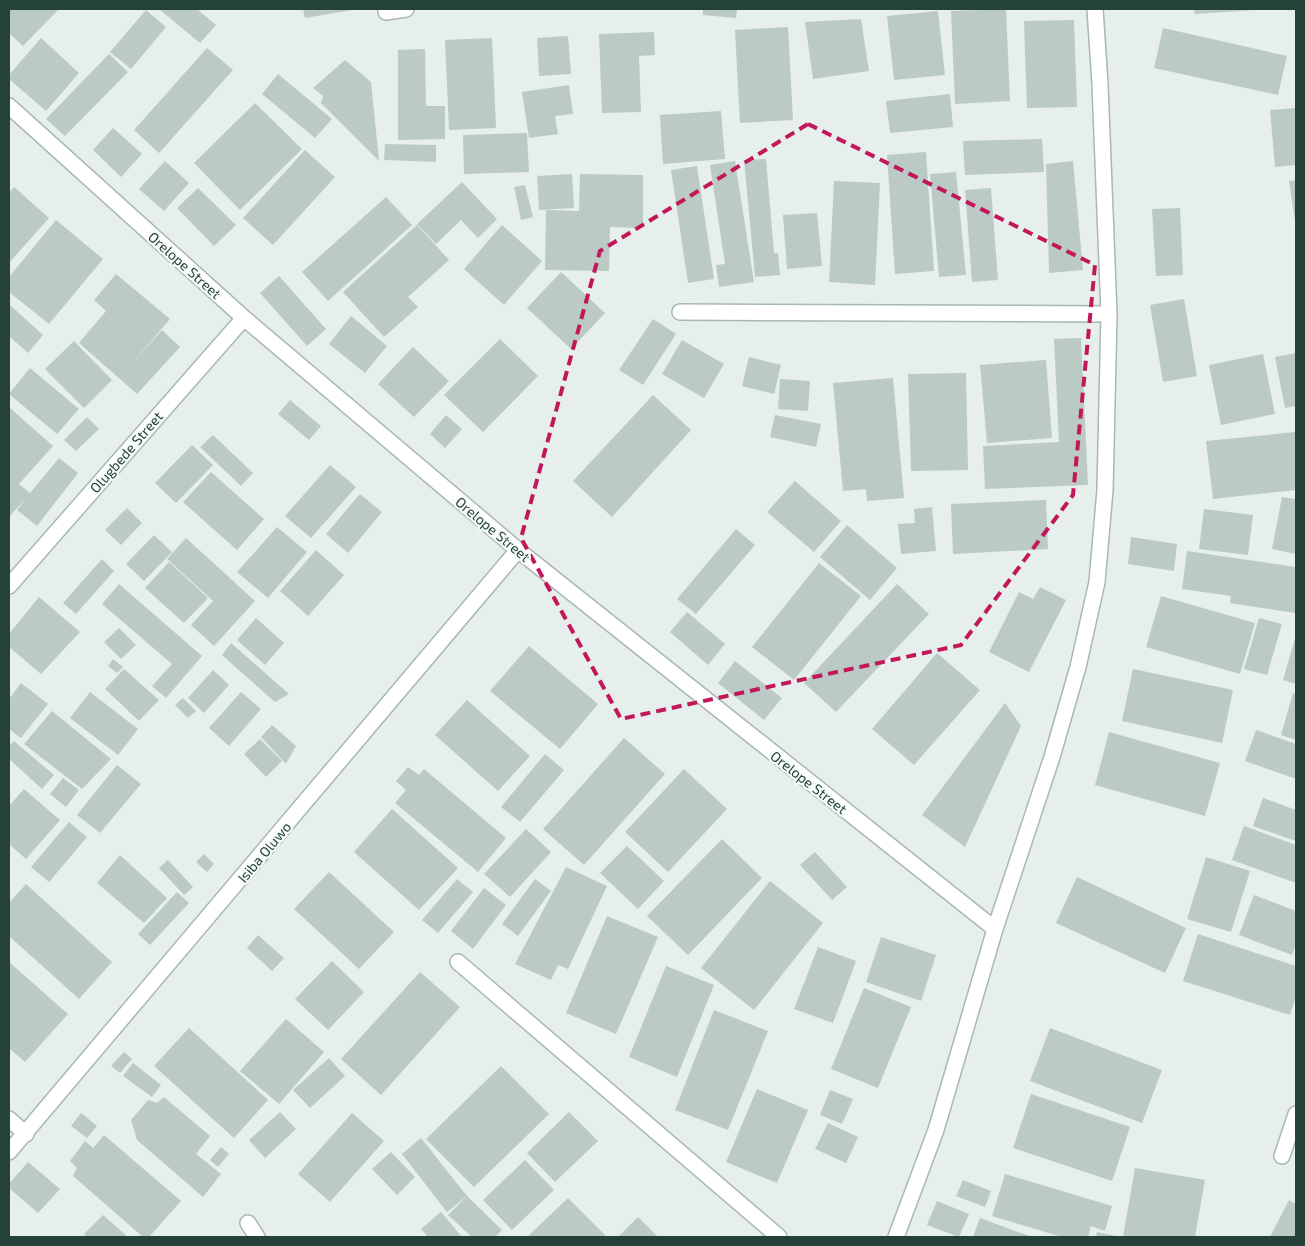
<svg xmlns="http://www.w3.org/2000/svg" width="1305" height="1246" viewBox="0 0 1305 1246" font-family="'Exo 2',sans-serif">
<rect width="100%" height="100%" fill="#e6efeb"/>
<path fill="#bbcac4" d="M9,9H59L23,46L9,33Z
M159,9H197L216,25L200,43Z
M303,9H351L352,10L305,18Z
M703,9H737L736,18L703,15Z
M1006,9L1010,101L955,104L951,11Z
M1194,9H1255V10L1195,14Z
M146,10L166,27L131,69L110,52Z
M938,11L945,75L894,80L887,16Z
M861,19L869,71L813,79L805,22Z
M1074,20L1077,107L1027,108L1024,21Z
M788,27L793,120L740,123L735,30Z
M1163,28L1287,56L1278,95L1154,68Z
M654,32L655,55L639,56L641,112L602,113L599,34Z
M568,36L571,74L539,76L537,38Z
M41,38L79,73L46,111L9,79V75Z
M492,38L496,128L449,130L445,40Z
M207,48L233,70L159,153L134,130Z
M425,49L426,106H445V139L398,140V50Z
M109,54L128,72L65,136L46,119Z
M345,60L371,82L379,161L321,103L323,96L313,88Z
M278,74L332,119L315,138L262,94Z
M569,85L573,114L555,116L558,134L529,138L522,92Z
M950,94L953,127L890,133L886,101Z
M255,103L302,149L240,210L194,163Z
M1296,108V165L1275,167L1270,110Z
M721,111L725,159L663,164L660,115Z
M113,128L142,154L121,177L93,150Z
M527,133L529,172L464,174L463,135Z
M1042,139L1044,172L965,175L963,141Z
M385,144L436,145V162L384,160Z
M305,150L335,177L273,245L243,218Z
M926,152L934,271L895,274L887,155Z
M766,159L774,253H778L780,275L755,277L744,160Z
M165,161L189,183L164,211L139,189Z
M735,161L754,282L719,287L716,265L725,264L710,165Z
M1073,161L1083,270L1049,273L1046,164Z
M697,166L714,279L688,283L671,170Z
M956,172L966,275L939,277L930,174Z
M572,174L574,208L539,210L537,176Z
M580,174L643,175V228L610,227L609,271L545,270L546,210L579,211Z
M1296,180V221H1295L1289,181Z
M834,181L880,183L875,285L829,282Z
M462,182L497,219L478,238L461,220L436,244L417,224Z
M525,185L533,217L521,220L514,187Z
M14,187L49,218L9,263V193Z
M198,188L236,225L214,246L177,208Z
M991,188L998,280L972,282L965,190Z
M386,197L412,225L328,301L302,272Z
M1180,208L1183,275L1156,276L1152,209Z
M817,213L822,266L787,269L783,215Z
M56,220L103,259L49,324L9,292V277Z
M417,225L449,260L408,297L418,307L384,337L343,292Z
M502,225L542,261L504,305L464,269Z
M561,272L605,313L571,349L527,308Z
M116,274L170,319L130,366L162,330L180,347L137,394L79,343L106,311L94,300Z
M279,276L326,329L307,346L260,293Z
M1184,299L1197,376L1163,382L1150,305Z
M9,304L43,335L28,353L9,336Z
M351,316L387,346L365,373L329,344Z
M653,319L676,334L643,385L619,370Z
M1081,338L1088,485L985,489L983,446L1059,442L1054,339Z
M500,339L538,376L483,432L444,395Z
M682,340L724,364L704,398L662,374Z
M74,341L112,380L84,408L45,369Z
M413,347L449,381L414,417L378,384Z
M1296,353V406L1285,408L1275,357Z
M1263,354L1275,414L1221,425L1209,365Z
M749,357L781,365L774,394L742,386Z
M1046,360L1052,438L987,443L980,365Z
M30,368L79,409L57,434L9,394Z
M966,373L968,470L911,471L908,374Z
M893,378L904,498L867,501L866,489L843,491L833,383Z
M780,379L810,381L808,411L778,409Z
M653,395L691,430L612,517L573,481Z
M290,400L321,426L309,440L278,414Z
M9,407L53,446L19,484L30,493L59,458L78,473L37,526L17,510L26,498L9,517Z
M446,415L462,429L445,448L430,434Z
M775,415L821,424L816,447L770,437Z
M87,417L99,429L76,451L64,440Z
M1296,432V490L1213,499L1206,441Z
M213,435L253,473L241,486L200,447Z
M192,445L213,465L176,503L155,483Z
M330,465L356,487L311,538L285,516Z
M211,472L264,519L237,550L183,502Z
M795,481L841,521L814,552L767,512Z
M360,494L382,512L348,553L326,534Z
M1282,497L1296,499V554L1272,549Z
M1046,500L1048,549L953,554L951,504Z
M932,507L936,551L901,554L898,524L915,523L914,509Z
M127,508L142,523L121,545L105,530Z
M1204,509L1253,515L1248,555L1199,549Z
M847,525L897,568L870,600L820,557Z
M277,527L307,552L268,598L237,572Z
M736,529L755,545L696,614L677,599Z
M154,535L172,552L144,581L126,564Z
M1131,537L1177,544L1174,571L1128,564Z
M186,538L255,601L214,646L191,625L213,601L167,559Z
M316,550L344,575L308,616L280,591Z
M1187,551L1296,567L1295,613L1230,603L1231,596L1182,589Z
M102,559L114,571L76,614L63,603Z
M169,562L208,598L184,623L145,588Z
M819,563L861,596L794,680L752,647Z
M119,584L202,656L166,698L152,686L172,664L102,604Z
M897,584L929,614L836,712L804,683Z
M1040,587L1066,600L1029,672L989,652L1019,592L1033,599Z
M1161,596L1255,623L1240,674L1146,647Z
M39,597L80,632L41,674L9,647V634Z
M687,612L725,644L708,665L670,632Z
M256,618L284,643L265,665L237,640Z
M1259,618L1282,624L1267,675L1244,669Z
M119,628L136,645L121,659L104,642Z
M1296,635V684L1283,680Z
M231,643L289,694L275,702L222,655Z
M529,646L598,704L560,749L490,691Z
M937,653L980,690L914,765L872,729Z
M113,659L123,667L117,673L108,666Z
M735,661L782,698L764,720L718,683Z
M124,669L159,700L139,721L105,689Z
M1133,669L1233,690L1222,743L1122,721Z
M213,670L229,685L204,713L188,698Z
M21,683L48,704L21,738L9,729V699Z
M90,692L138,729L118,755L70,718Z
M241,692L261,709L229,746L209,728Z
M1293,693L1296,694V740L1281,735Z
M183,698L196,711L188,718L175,705Z
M467,700L530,756L498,791L435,735Z
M1005,703L1021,726L965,847L922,815Z
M52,711L111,759L82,789L24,744Z
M272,725L296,746L286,764L261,737Z
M1256,730L1296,744V779L1245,761Z
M1109,732L1220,763L1205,816L1095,785Z
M624,738L665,774L584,865L543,829Z
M260,739L282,761L266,777L244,754Z
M14,741L54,775L42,789L9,759V746Z
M545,754L564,770L520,822L501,807Z
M117,765L141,784L100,833L77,815Z
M408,767L419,775L424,769L506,838L478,872L395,803L406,790L396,781Z
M684,769L727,809L668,872L625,832Z
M63,778L79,790L66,807L50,794Z
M24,789L60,820L26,859L9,844V806Z
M1263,798L1296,810V841L1253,826Z
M392,809L458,868L419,910L354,852Z
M69,822L87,837L49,882L31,867Z
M1244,826L1296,845V883L1232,860Z
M526,829L551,852L510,897L484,874Z
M722,839L762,878L688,955L647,916Z
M627,846L664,881L638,909L600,873Z
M815,852L847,887L832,900L800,865Z
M204,854L214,864L207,872L196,862Z
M120,855L167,898L144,923L97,883Z
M1206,857L1250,871L1231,932L1187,919Z
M168,860L193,887L184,895L159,868Z
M566,867L607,886L568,969L558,965L551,980L515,964Z
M329,872L394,932L359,969L294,909Z
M1077,877L1186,928L1165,973L1056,923Z
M457,879L473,892L438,933L422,920Z
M535,879L551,891L518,936L502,924Z
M770,881L823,923L754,1010L701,968Z
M26,884L112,962L79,999L9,936V903Z
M484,888L506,905L473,949L451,931Z
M177,892L189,903L150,945L138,934Z
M1254,895L1296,911V945L1292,955L1239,935Z
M607,916L658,937L616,1034L566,1013Z
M1198,934L1296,966V996L1290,1015L1183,981Z
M258,935L284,958L272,971L247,948Z
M881,937L936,955L921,1001L866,982Z
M818,947L856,961L833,1023L794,1009Z
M332,961L364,992L328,1030L295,999Z
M9,962L68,1014L25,1062L9,1048Z
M666,966L714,985L677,1077L629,1057Z
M420,972L460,1007L381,1095L341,1059Z
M864,988L911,1007L878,1088L831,1069Z
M714,1010L768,1031L728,1130L675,1110Z
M286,1019L324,1052L279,1104L240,1071Z
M189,1028L268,1100L234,1138L154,1066Z
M1050,1028L1162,1070L1142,1123L1030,1081Z
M124,1052L132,1059L120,1073L111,1066Z
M329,1058L345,1076L310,1108L293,1090Z
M133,1063L161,1085L152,1097L123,1076Z
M501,1066L549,1114L474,1187L426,1139Z
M757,1089L808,1110L777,1183L726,1162Z
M830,1090L853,1099L842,1124L820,1115Z
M1031,1094L1130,1127L1112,1181L1013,1148Z
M164,1097L210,1136L196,1154L221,1174L203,1197L137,1140L131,1120L148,1100L157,1103Z
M280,1112L296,1129L265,1158L249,1140Z
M569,1112L598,1141L555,1182L527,1153Z
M81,1113L97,1126L87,1138L71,1126Z
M352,1113L384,1141L330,1202L298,1174Z
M828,1123L858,1137L846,1163L815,1149Z
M104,1135L181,1201L149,1237H143L73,1176L77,1168L70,1161L85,1141L93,1148Z
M421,1138L467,1196L502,1230L495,1237H472L448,1215L467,1196L447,1212L402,1154Z
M221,1147L229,1154L218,1167L210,1160Z
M391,1152L415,1177L397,1195L372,1169Z
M525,1160L554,1190L512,1230L483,1200Z
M28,1162L60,1189L38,1213L9,1188V1184Z
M1135,1168L1205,1180L1195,1237H1123Z
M1005,1174L1112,1206L1105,1231L1091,1226L1088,1237H1062L992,1216Z
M963,1180L991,1191L985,1207L956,1196Z
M568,1198L605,1235L603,1237H527Z
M1289,1200L1296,1204V1237H1270Z
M937,1201L969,1214L959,1237L927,1225Z
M441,1212L462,1237H428L421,1229Z
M103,1215L128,1237H87L84,1234Z
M638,1217L658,1237H618Z
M980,1218L1032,1237H973Z
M1097,1232L1116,1236L1115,1237H1096Z"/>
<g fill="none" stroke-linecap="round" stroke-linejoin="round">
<g stroke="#a8b8b2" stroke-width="18">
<path id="minor" d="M386,12L406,9
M9,106L244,318L518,550L995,929
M680,312L1109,314
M9,586L244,318
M458,962L779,1237
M9,1119L26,1134
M9,1152L518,550
M1282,1156L1296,1114
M248,1223L257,1237
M896,1237L936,1130L995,929L1052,757L1078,667L1097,582L1105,490L1109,314L1100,84L1095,9"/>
</g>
<use href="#minor" stroke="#fff" stroke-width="15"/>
</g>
<path fill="none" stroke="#c2185b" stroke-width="4" stroke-dasharray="10 6" stroke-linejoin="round" d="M808,124L1095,265L1073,495L961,645L621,719L521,538L600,251Z"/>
<g text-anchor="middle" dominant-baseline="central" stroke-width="4.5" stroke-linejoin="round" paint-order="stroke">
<g font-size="14" fill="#24423a" stroke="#f7fbf9">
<text transform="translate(185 265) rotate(42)">Orelope Street</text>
<text transform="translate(126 452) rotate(-49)">Olugbede Street</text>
<text transform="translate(493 529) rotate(40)">Orelope Street</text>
<text transform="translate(809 782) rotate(38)">Orelope Street</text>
<text transform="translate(264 852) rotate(-50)">Isiba Oluwo</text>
</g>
</g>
<rect width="1305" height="1246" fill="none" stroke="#24423a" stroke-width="20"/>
</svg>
